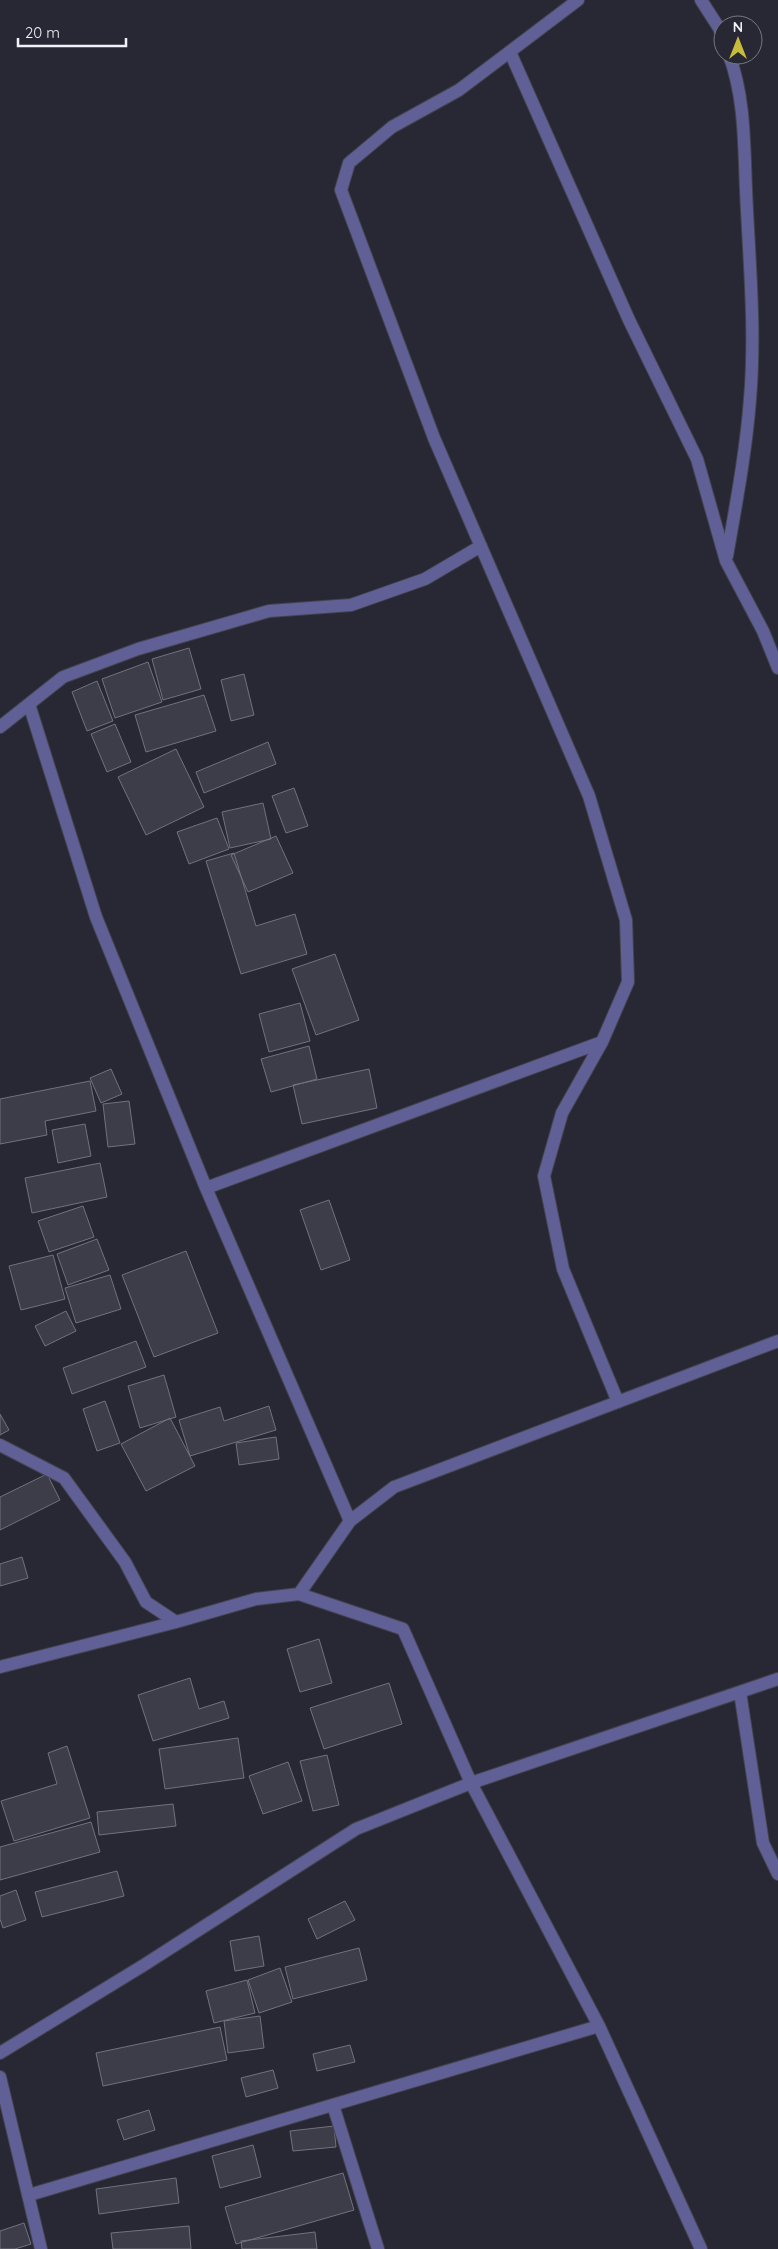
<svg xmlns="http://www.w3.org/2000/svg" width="778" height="2249" viewBox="0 0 778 2249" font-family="Quicksand,sans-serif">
<rect width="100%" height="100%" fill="#272833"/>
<path fill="#3d3d49" stroke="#71727f" d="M189,648L201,689L163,700L152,659Z
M148,662L162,702L115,718L102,679Z
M244,674L254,715L231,721L221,680Z
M97,681L113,721L87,731L72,692Z
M204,695L216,731L146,752L135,715Z
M115,724L131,762L107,772L91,734Z
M268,742L276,764L204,793L196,772Z
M176,749L204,807L146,835L118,777Z
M294,788L308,826L286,833L272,796Z
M263,803L271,839L230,848L222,812Z
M217,818L229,849L189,864L177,832Z
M276,836L293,873L248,892L231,855Z
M234,853L256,926L295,914L307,954L241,974L206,861Z
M335,954L359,1020L316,1035L292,969Z
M300,1003L310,1041L269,1052L259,1014Z
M309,1046L317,1079L271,1092L261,1059Z
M111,1069L122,1094L101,1103L90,1078Z
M369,1069L377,1108L302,1124L293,1085Z
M90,1081L96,1111L45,1121L47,1135L0,1144V1099Z
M129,1101L135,1144L108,1147L103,1104Z
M85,1124L91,1156L58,1163L52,1130Z
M100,1163L107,1197L32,1213L25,1178Z
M329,1200L350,1260L321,1270L300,1210Z
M83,1206L94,1237L49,1252L38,1221Z
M97,1239L109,1270L68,1285L57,1254Z
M186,1251L218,1333L154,1357L122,1275Z
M53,1255L65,1299L21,1310L9,1266Z
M110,1275L121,1309L76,1323L65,1288Z
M66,1311L76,1331L45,1346L35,1326Z
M136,1341L146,1367L72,1394L63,1368Z
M164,1375L176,1417L140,1428L128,1386Z
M105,1401L120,1443L97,1451L83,1409Z
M269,1406L276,1430L190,1456L179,1420L220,1407L224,1421Z
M0,1414L9,1430L0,1435Z
M170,1418L195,1466L146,1491L121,1444Z
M276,1437L279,1459L239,1465L236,1443Z
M47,1474L60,1500L0,1530V1497Z
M22,1557L28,1578L0,1586V1564Z
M319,1639L332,1683L300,1692L287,1649Z
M190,1678L199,1709L224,1701L229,1718L153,1741L138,1695Z
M389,1683L402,1724L324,1749L310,1708Z
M238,1738L244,1778L165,1789L159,1749Z
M67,1746L90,1818L14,1841L1,1801L57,1784L48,1753Z
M327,1755L339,1805L313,1811L300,1761Z
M288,1762L302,1801L263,1814L249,1776Z
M173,1804L176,1826L99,1835L97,1812Z
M91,1822L100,1852L0,1880V1847Z
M117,1871L124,1896L42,1917L35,1892Z
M16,1890L26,1920L3,1928L0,1919V1896Z
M345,1901L355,1920L317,1939L308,1919Z
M259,1936L264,1966L235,1971L230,1941Z
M359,1948L367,1980L293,1999L285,1967Z
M280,1968L292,2002L259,2013L248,1980Z
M247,1980L255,2013L214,2023L206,1991Z
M260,2016L264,2048L228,2053L224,2021Z
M220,2027L227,2060L103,2086L96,2053Z
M350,2045L355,2062L317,2071L313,2054Z
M273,2070L278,2088L246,2097L241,2078Z
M149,2110L155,2130L124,2140L117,2120Z
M334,2126L336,2147L293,2151L290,2131Z
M253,2145L261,2177L220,2188L212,2156Z
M343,2173L354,2210L236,2244L225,2207Z
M176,2178L179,2203L99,2214L96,2189Z
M24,2223L31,2244L15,2249H0V2231Z
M189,2226L191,2249H113L111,2233Z
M315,2232L317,2249H242L241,2241Z"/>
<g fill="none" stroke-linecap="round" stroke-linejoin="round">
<g stroke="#43444f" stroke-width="14">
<path id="minor" d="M578,0L459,90L392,127L349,163L341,190L434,438L589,796L626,920L628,982L602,1042L562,1113L544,1176L563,1269L618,1402
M701,0L719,28L723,38
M510,52L629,320L697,459L726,561L763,631L778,668
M727,556C736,504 746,452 750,399C756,330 749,259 746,190C744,145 745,97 729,55
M29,704L96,917L206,1188L350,1521
M0,727L63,677L138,649L269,611L351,605L425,579L481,546
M206,1188L602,1042
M0,1445L64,1478L125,1562L146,1602L176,1622
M299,1594L350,1521L394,1487L778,1341
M0,1667L176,1622L256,1599L299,1594L403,1629L471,1783L599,2026L701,2249
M740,1692L763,1843L778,1874
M0,2053L144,1965L356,1829L471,1783L778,1679
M0,2077L41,2249
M333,2105L378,2249
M29,2195L599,2026"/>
</g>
<use href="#minor" stroke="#606096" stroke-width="12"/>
</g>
<g transform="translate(738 40)"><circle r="24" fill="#272833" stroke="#787882"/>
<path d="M0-4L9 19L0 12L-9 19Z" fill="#c8bb3b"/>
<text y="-8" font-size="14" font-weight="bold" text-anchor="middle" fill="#f1f1f9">N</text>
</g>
<path d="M18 38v8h108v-8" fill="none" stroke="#f1f1f9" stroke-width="2.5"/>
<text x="25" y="38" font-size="15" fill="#f1f1f9" stroke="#272833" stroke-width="4" paint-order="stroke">20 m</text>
</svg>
